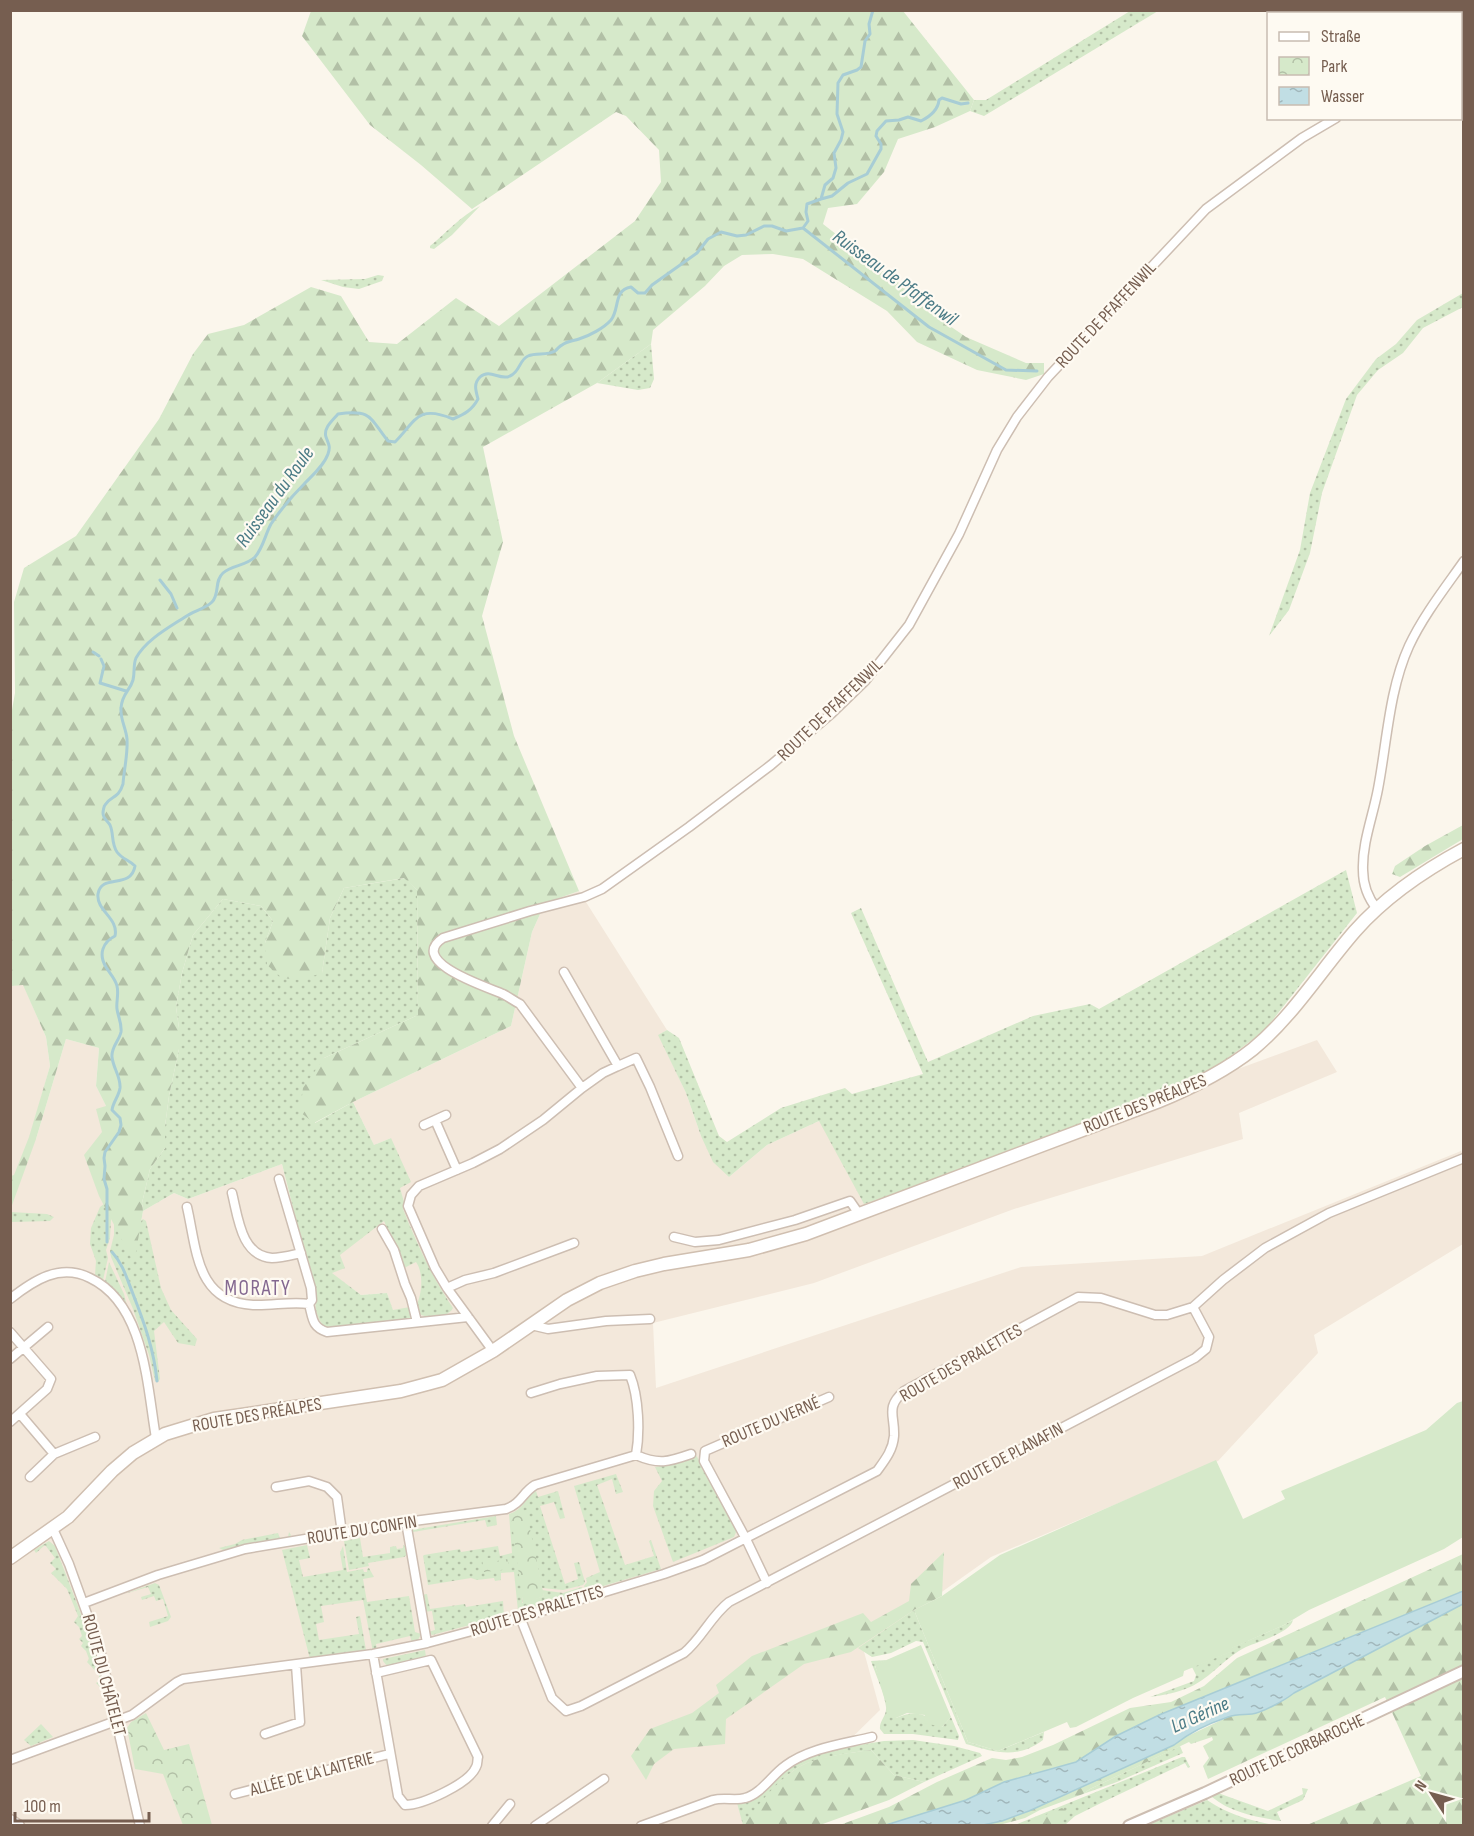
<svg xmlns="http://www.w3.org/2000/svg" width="1474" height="1836" viewBox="0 0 1474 1836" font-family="'Sofia Sans Condensed',sans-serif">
<defs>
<pattern id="grass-dots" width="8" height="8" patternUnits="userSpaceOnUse" patternTransform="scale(1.5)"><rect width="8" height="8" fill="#d6e9ca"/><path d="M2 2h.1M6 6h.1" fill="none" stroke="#b2c0a6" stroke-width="1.8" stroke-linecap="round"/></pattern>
<pattern id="forest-firs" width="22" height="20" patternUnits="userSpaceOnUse" patternTransform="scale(1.5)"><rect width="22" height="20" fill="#d6e9ca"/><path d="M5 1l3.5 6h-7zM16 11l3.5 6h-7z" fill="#b2c0a6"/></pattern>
<pattern id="park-crowns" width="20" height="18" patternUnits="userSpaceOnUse" patternTransform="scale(1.5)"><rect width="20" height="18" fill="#d6e9ca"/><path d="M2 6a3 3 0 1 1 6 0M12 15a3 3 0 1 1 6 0" fill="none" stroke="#b2c0a6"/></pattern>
<pattern id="water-ripples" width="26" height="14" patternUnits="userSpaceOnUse" patternTransform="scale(1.5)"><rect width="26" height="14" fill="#c1dee4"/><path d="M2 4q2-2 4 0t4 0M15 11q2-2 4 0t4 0" fill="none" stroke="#a1b7bb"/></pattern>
</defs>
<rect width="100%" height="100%" fill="#fbf6ec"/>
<path fill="#f3e8db" d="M579,891L667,1030L659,1035L686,1093L701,1136L729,1177L767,1145L819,1121L1044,1140L1317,1040L1337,1072L1239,1113L1243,1139L1014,1209L814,1283L653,1323L656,1388L1021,1267L1202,1256L1461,1151L1464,1156L1463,1244L1314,1335L1318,1353L1218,1461L991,1557L863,1648L880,1710L763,1825L11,1826L10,989L12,986L23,984L46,1037L50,1066L30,1137L36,1139L66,1039L99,1048L96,1086L106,1106L102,1132L134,1262L143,1211L174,1193L188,1199L282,1164L316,1299L315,1305L393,1311L387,1293L361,1295L331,1273L391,1138L374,1145L353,1102L511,1026L532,932L545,903Z"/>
<path fill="url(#grass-dots)" d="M1130,11H1158L984,116L970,111L974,100H986Z
M480,206L452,235L434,249L430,248V246C447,232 461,216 480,206Z
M378,275L384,276L382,281L359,289L343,287L321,280L365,279Z
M1463,293V307L1423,328L1403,353L1378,370L1357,395L1322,493L1310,553L1289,610L1269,636L1300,550L1310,493L1346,399L1376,359L1396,344L1417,320Z
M651,344L654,379L650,388L638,390L597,383Z
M1346,870L1357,913L1264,1031L1212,1070L1044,1140L864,1204L819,1121L767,1145L729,1177L713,1162L701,1136L686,1093L658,1035L667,1030L679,1038L719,1136L727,1142L781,1108L845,1088L852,1094L923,1074L851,913L861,908L928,1062L1033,1016L1090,1004L1099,1009Z
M405,878L417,890L418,1015L324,1058L315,1123L353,1102L374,1145L391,1138L411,1182L400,1188L404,1202L403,1209C417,1244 432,1277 453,1308C448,1318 429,1319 419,1314L416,1306C422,1295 424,1273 416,1262L404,1268L384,1221L340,1255L345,1268L332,1273L361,1295L387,1293L393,1310L410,1307L412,1319L326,1328C318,1322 314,1308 316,1299L282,1164L188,1199L174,1193L143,1211L142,1203L150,1169L165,1148V1126L169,1096L179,1049V1028L176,1007L182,973L193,935L223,899L261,906L273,921L265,943L322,973L330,918L344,888Z
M108,1201L112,1203L110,1238L106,1250L108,1258L103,1280L95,1275L96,1261L90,1244L91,1228L100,1207Z
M10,1212L47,1214L54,1217L50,1221L11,1222Z
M143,1219L146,1221L161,1288L171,1310L197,1339L195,1346L178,1343L164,1322L154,1331L160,1379L158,1382L155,1381L149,1355L133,1309L111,1257L110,1251L114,1235V1220L139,1223Z
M109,1262L124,1294L127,1306L120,1296L105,1282Z
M696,1455L737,1530L734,1537L673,1562L653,1506L654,1491L662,1481L655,1467L668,1465Z
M616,1474L623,1492L616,1494L612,1479L597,1485L625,1565L654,1556L649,1541L651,1540L661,1569L586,1591L584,1586L587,1582L586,1578L600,1572L574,1486Z
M536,1491L538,1497L558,1491L565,1518L560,1519L554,1502L540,1506L565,1584L578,1579L574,1563L579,1562L585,1582L583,1585L563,1590L542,1588L525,1510L522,1603L544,1596L542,1590L563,1593L582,1587L583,1592L511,1614V1612L518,1611L514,1572L501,1573V1580L495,1581L494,1578L477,1580L471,1578L428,1585L423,1556L424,1555L460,1549L461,1552L498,1546L500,1556L512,1553L509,1514C524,1509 524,1499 536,1491Z
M496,1516L497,1525L487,1527L485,1520L413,1532L411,1530Z
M289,1532L291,1535L289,1538L223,1550L219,1548L235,1544L242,1540L278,1533L280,1538L288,1537Z
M360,1538L363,1557L390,1553V1547L396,1546L397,1549L403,1548V1545L406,1547L408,1554L404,1557L368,1563L369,1566L349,1570L344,1541Z
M49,1541L55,1546L94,1648L104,1691L96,1683L99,1681V1675L87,1662L89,1659L86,1651L81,1646L83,1643L79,1639L82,1636L79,1627L74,1622L78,1616L67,1589L51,1573L56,1569L50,1563L55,1558L45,1545L36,1553L34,1550Z
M307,1545L310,1558L299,1560L303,1577L343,1570L340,1553L343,1546L347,1572L363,1569L364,1572H367V1569L369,1568L374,1577L363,1579L367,1602L409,1596L415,1632L421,1634L418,1640L412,1643L410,1636L376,1644L377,1651L373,1652L363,1600L321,1606L324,1622L316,1624L319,1640L359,1634L356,1617L360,1616L366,1650L364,1654L310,1659L282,1550Z
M155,1583L159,1585L171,1617L168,1621L150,1627L149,1622L168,1616L163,1599L156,1601L154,1596L142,1600L141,1597L151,1594L148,1587L124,1594Z
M427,1594L430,1609L465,1604L466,1607L503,1601L504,1616L432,1635L428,1632L435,1630L432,1611L423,1612L421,1595Z
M914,1610L968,1742L998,1751L1044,1732L1043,1740C1016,1760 995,1752 966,1744L923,1642L916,1641L891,1653L872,1657L858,1648Z
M1293,1620C1290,1633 1259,1641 1246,1647C1225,1657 1211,1678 1190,1687C1177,1693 1164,1695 1150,1697L1194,1681L1196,1675L1192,1667L1232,1651L1231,1648L1284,1625Z
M425,1650L426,1657L387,1666L383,1661V1659Z
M887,1660L875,1666L896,1718C917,1709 925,1714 942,1727L951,1717L959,1736L958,1740L913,1734H884L880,1729C879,1721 887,1716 886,1707C885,1695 875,1673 871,1661Z
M41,1724L53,1737L31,1746L24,1740Z
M913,1740L954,1746L980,1753L982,1756L924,1782L894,1775L871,1750C850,1753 827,1756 807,1763C782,1773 760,1805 743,1825L737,1803L747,1802L787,1768L805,1757L840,1748L884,1741Z
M1180,1746L1183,1753L1117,1782L1083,1794L1090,1789Z
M1182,1757H1185L1190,1767L1188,1768L1185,1763L1101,1803L1075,1816L1065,1825L1012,1826Z
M1302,1788L1308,1789L1303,1800L1277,1812L1281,1821C1257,1817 1231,1813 1212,1797V1795L1218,1793L1268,1811L1303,1794Z
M1207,1800C1227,1814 1249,1820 1273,1825H1148Z"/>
<path fill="url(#forest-firs)" d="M311,11H903L974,100L970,111L935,127L898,139L884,172L857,204L828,208L823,224L904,287L928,311L966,337L1026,363H1044V374L1026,380L977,370L917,342L887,311L803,259L773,254L742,255L724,266L705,286L653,330L651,344L597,383L483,447L503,542L482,616L514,736L579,891L545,903L532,932L511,1026L353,1102L314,1123L300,1112L303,1088L324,1058L418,1015L417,890L404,878L344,888L330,918L322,973L300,980L282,978L267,965L265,943L273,921L261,906L223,899L193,935L182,973L176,1007L179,1028V1049L169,1096L165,1126V1148L150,1169L142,1203L143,1211L134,1263L99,1196L84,1155L102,1132L96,1109L106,1106L96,1086L99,1048L66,1039L36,1139L11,1208V1176L14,1175L29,1137L50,1066L46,1037L23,985L12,986L11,989L10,721L15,693L14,602L24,568L76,536L159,419L193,354L208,334L244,325L311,287L341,296L369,342L397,344L456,298L499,326L635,221L661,182L659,150L626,116L616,112L472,209L421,165L370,125L302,36Z
M1463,825V839L1400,877L1392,874L1395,866L1425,846Z
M944,1552L942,1596L914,1610L851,1652L804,1664L726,1719L725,1744L674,1749L654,1764L646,1780L631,1756L650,1729L692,1713L719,1693L716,1685L752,1656L863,1613L871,1622L909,1601L911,1584Z
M1463,1554V1591L1159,1715L1116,1736L1076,1762L1004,1782L966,1800L886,1825L837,1826L889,1807L937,1782L992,1758L1006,1760L1022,1757L1053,1745L1130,1708L1171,1702L1204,1686L1237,1658Z
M1463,1604V1825H1307L1421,1776L1385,1697L1208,1779L1203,1766L1209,1758L1203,1746L1213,1740L1212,1737L1191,1744L1189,1742L1090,1789L1083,1794L1040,1810L1025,1818L999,1825L983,1826L1029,1811L1228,1717L1241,1714H1253L1287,1698L1294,1693Z
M871,1750L894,1775L924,1782L889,1800L820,1825H743C757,1805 783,1773 807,1763C827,1755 850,1753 871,1750Z
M1062,1808L1066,1811L1067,1815L1054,1825H1021Z"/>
<path fill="url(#park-crowns)" d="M526,1510L544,1596L523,1604L511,1516Z
M496,1557L497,1561L508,1559L509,1569L484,1572L482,1559Z
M146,1713L164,1750L189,1744L212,1825H183L163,1774L135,1769L127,1728L131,1722Z"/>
<path fill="#d6e9ca" d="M1463,1401V1537L1444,1549L1309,1610L1284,1625L1232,1648L1233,1651L1184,1671L1183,1676L1133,1698L1076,1727L1070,1728L1067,1722L998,1751L968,1742L914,1610L942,1596L1000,1555L1216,1460L1243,1519L1285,1499L1281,1491L1426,1430L1457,1403Z
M921,1645L951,1717L942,1727L924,1723L925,1715L907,1713L896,1718L890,1717L875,1665Z"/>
<path fill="url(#water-ripples)" stroke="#a8cdd5" stroke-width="1.5" d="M1463,1591V1604L1294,1693C1285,1700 1262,1713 1252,1714C1244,1715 1237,1714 1228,1717C1210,1723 1189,1733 1174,1745L1029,1811L1002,1821L983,1825H886L966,1800L1004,1782L1076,1762L1116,1736L1159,1715Z"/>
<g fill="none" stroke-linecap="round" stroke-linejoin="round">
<path stroke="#a8cdd5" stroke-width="3" d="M821,199L832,196L848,183L867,174L881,149V144L876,136L877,131L886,121L899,120L908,117L921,121C929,117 938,110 939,100L942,98L961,104L968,103
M803,228L929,327L1006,370L1037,371
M160,580L171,594L177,608
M93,652L99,656
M101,659L104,666L100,683L126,691
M107,1242V1189L104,1179L105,1166L104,1158L105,1152L119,1132L121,1125L120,1118L112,1110C113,1102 119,1096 120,1088C121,1077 113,1068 112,1057C111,1047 119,1041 121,1032C122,1023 118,1017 117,1009C116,1002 119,994 117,986C115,978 110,974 106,967C98,954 103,942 115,936C119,918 96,911 98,894C101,873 131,890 135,866C129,860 122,859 117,852C111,843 114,834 110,825C108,821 103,819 103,813C103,811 104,806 105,805C111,795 118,800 123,784C124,769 128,754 127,739C126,728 120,719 121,708C122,693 130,691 133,680C135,672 133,665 136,658C146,640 168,628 185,617C193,611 205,609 212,602C220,594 214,581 223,573C232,565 246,566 255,557C263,548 265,535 271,524C281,509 293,495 306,482C314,474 324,465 328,454C331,446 328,443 326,437C323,428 333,420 338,414C373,409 370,419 388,441L395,442C416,421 417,404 453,419C465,414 472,410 478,399C476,391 473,384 480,377C490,368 500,381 510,376C520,372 519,360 528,356C536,352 547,356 555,351C558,349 559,346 562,345C567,341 573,341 579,339C589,336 604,328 611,320C620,309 613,290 631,287L638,293H645L652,285L697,253L708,239L721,232L737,236L746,235L764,226H772L786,231L803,228L808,221L806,212L807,204L821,199L825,185L833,178L836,168L834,153L841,140L843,132L837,114L838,83L843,75L857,70L861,67L865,41L870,34L869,24L873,10
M112,1252C123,1264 127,1279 133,1294C144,1322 154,1350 157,1381"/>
<g stroke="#cdbeb2" stroke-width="11">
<path id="minor" d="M1442,10V14
M1432,14L1435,10
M1460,53L1464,56
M1377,909C1368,898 1363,884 1363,870C1362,843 1373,816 1378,789C1387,742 1389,690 1409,646C1423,616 1445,588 1464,561
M564,972L618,1066L603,1073L582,1088
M618,1066L636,1058L650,1087L678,1156
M435,1120L446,1115
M424,1125L435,1120L457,1170
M279,1179L311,1288L312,1300L309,1304
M232,1193C238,1217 241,1256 272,1258C281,1258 292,1255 301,1253
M187,1207C197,1250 196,1302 253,1305C272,1306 291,1301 309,1304C313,1319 312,1327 327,1332L468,1317
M382,1229L394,1250L405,1284L411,1298L417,1322
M674,1237L695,1242L719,1240L795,1220L850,1201L859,1214
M447,1288L465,1280L494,1273L574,1243
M10,1299C34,1280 60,1263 90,1278C145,1304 147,1386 156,1438
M531,1325L548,1329L606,1321L650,1319
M10,1332L51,1379L47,1389L10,1422
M493,1351L447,1288L435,1268L408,1206L411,1195L419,1186L473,1163L500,1149L543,1120L582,1088L520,1004C514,1001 509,997 503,994C490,988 406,962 443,938L530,911L584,897L602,889L689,827L771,765L832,713L865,681L909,625L959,534L997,450L1017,417L1048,377L1206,209L1302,138L1336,118
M10,1359L48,1327
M20,1414L54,1454L30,1477
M54,1454L95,1437
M636,1455C659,1465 668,1462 691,1454
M276,1487L309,1481L327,1487L337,1497L342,1533
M406,1522L427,1643
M53,1529L69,1564L100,1650L140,1826
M767,1583L746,1539L704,1461L705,1451L829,1397
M84,1603L158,1575L245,1549L406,1522L506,1509C522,1503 522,1493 535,1485L636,1455C640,1433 639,1397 630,1375L597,1376L560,1384L531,1393
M520,1617L552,1698L566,1711L581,1706L684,1653C702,1638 711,1616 729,1602L1195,1358L1206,1349L1209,1337L1193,1307
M373,1654L398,1796L405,1805C422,1805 469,1784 476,1767C478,1764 477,1760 478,1757L431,1660L376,1673
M265,1734L300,1722L296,1665
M10,1760L132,1715L177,1682L183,1679L373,1654L427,1643L509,1621L664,1574L703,1560L877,1471C885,1460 893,1450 894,1436C895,1415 885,1408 904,1391L1078,1297L1101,1298L1155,1315H1167L1193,1307L1223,1280L1265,1248L1329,1213L1464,1158
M235,1794L389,1754
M492,1826L510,1804
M535,1826L604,1779
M641,1826L713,1800C724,1797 735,1801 745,1798C761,1794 772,1775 785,1766C809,1748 843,1744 872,1737"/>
</g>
<g stroke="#cdbeb2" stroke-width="14">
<path id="tertiary" d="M1129,1826L1205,1793L1464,1671"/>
</g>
<g stroke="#d0bfb0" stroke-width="15">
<path id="secondary" d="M10,1558L68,1517L112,1471L133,1453L165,1434L214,1419L401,1391L442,1380L493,1351L567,1300L600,1283L635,1271L664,1264L749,1250L806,1234L1157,1102C1191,1088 1224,1072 1253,1049C1293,1016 1321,970 1355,931C1386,896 1423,871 1464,849
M10,1821L18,1826"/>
</g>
<use href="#minor" stroke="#fff" stroke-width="8"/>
<use href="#tertiary" stroke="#fff" stroke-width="10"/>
<use href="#secondary" stroke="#fff" stroke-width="12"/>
</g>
<g text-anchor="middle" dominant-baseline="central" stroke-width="4.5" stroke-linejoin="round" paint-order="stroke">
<g font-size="18" fill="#765e50" stroke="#fefaf2">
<text transform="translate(1106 315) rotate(-47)">ROUTE DE PFAFFENWIL</text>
<text transform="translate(830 710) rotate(-44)">ROUTE DE PFAFFENWIL</text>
<text transform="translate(1145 1104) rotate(-22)">ROUTE DES PRÉALPES</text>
<text transform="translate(961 1363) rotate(-30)">ROUTE DES PRALETTES</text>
<text transform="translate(257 1415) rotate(-10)">ROUTE DES PRÉALPES</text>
<text transform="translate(771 1422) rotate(-23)">ROUTE DU VERNÉ</text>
<text transform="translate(1008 1456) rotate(-28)">ROUTE DE PLANAFIN</text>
<text transform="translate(362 1530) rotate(-9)">ROUTE DU CONFIN</text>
<text transform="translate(537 1611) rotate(-17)">ROUTE DES PRALETTES</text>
<text transform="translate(104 1675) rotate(75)">ROUTE DU CHÂTELET</text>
<text transform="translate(1297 1750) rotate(-25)">ROUTE DE CORBAROCHE</text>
<text transform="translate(312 1774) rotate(-15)">ALLÉE DE LA LAITERIE</text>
</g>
<g font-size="20" font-style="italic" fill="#4b7b86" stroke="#fefaf2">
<text transform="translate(895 278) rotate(36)">Ruisseau de Pfaffenwil</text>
<text transform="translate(275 497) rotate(-54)">Ruisseau du Roule</text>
<text transform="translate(1200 1715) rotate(-24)">La Gérine</text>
</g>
<g font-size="21" letter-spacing="1.5" fill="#846890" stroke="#fefaf2">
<text x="258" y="1288">MORATY</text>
</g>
</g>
<rect width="1474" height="1836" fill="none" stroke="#765e50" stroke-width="24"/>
<rect x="1267" y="12" width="195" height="108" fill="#fefaf2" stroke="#c8bcb1" stroke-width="1.5"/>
<rect x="1279" y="32" width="30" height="9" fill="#ffffff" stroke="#c8bcb1" stroke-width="1.5"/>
<text x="1321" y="42" font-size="18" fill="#765e50">Straße</text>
<rect x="1279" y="57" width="30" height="18" fill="url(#park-crowns)" stroke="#c8bcb1" stroke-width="1.5"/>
<text x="1321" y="72" font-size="18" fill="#765e50">Park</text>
<rect x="1279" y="87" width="30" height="18" fill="url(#water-ripples)" stroke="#c8bcb1" stroke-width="1.5"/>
<text x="1321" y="102" font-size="18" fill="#765e50">Wasser</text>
<g transform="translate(1432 1794) rotate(306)" stroke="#fefaf2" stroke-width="4.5" paint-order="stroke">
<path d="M0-4.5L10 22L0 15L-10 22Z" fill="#765e50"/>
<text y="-9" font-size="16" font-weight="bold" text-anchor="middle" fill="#765e50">N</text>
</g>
<path d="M15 1812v9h134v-9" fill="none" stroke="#765e50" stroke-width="3"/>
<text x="24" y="1812" font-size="18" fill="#765e50" stroke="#fefaf2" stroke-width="4.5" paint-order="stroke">100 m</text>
</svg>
